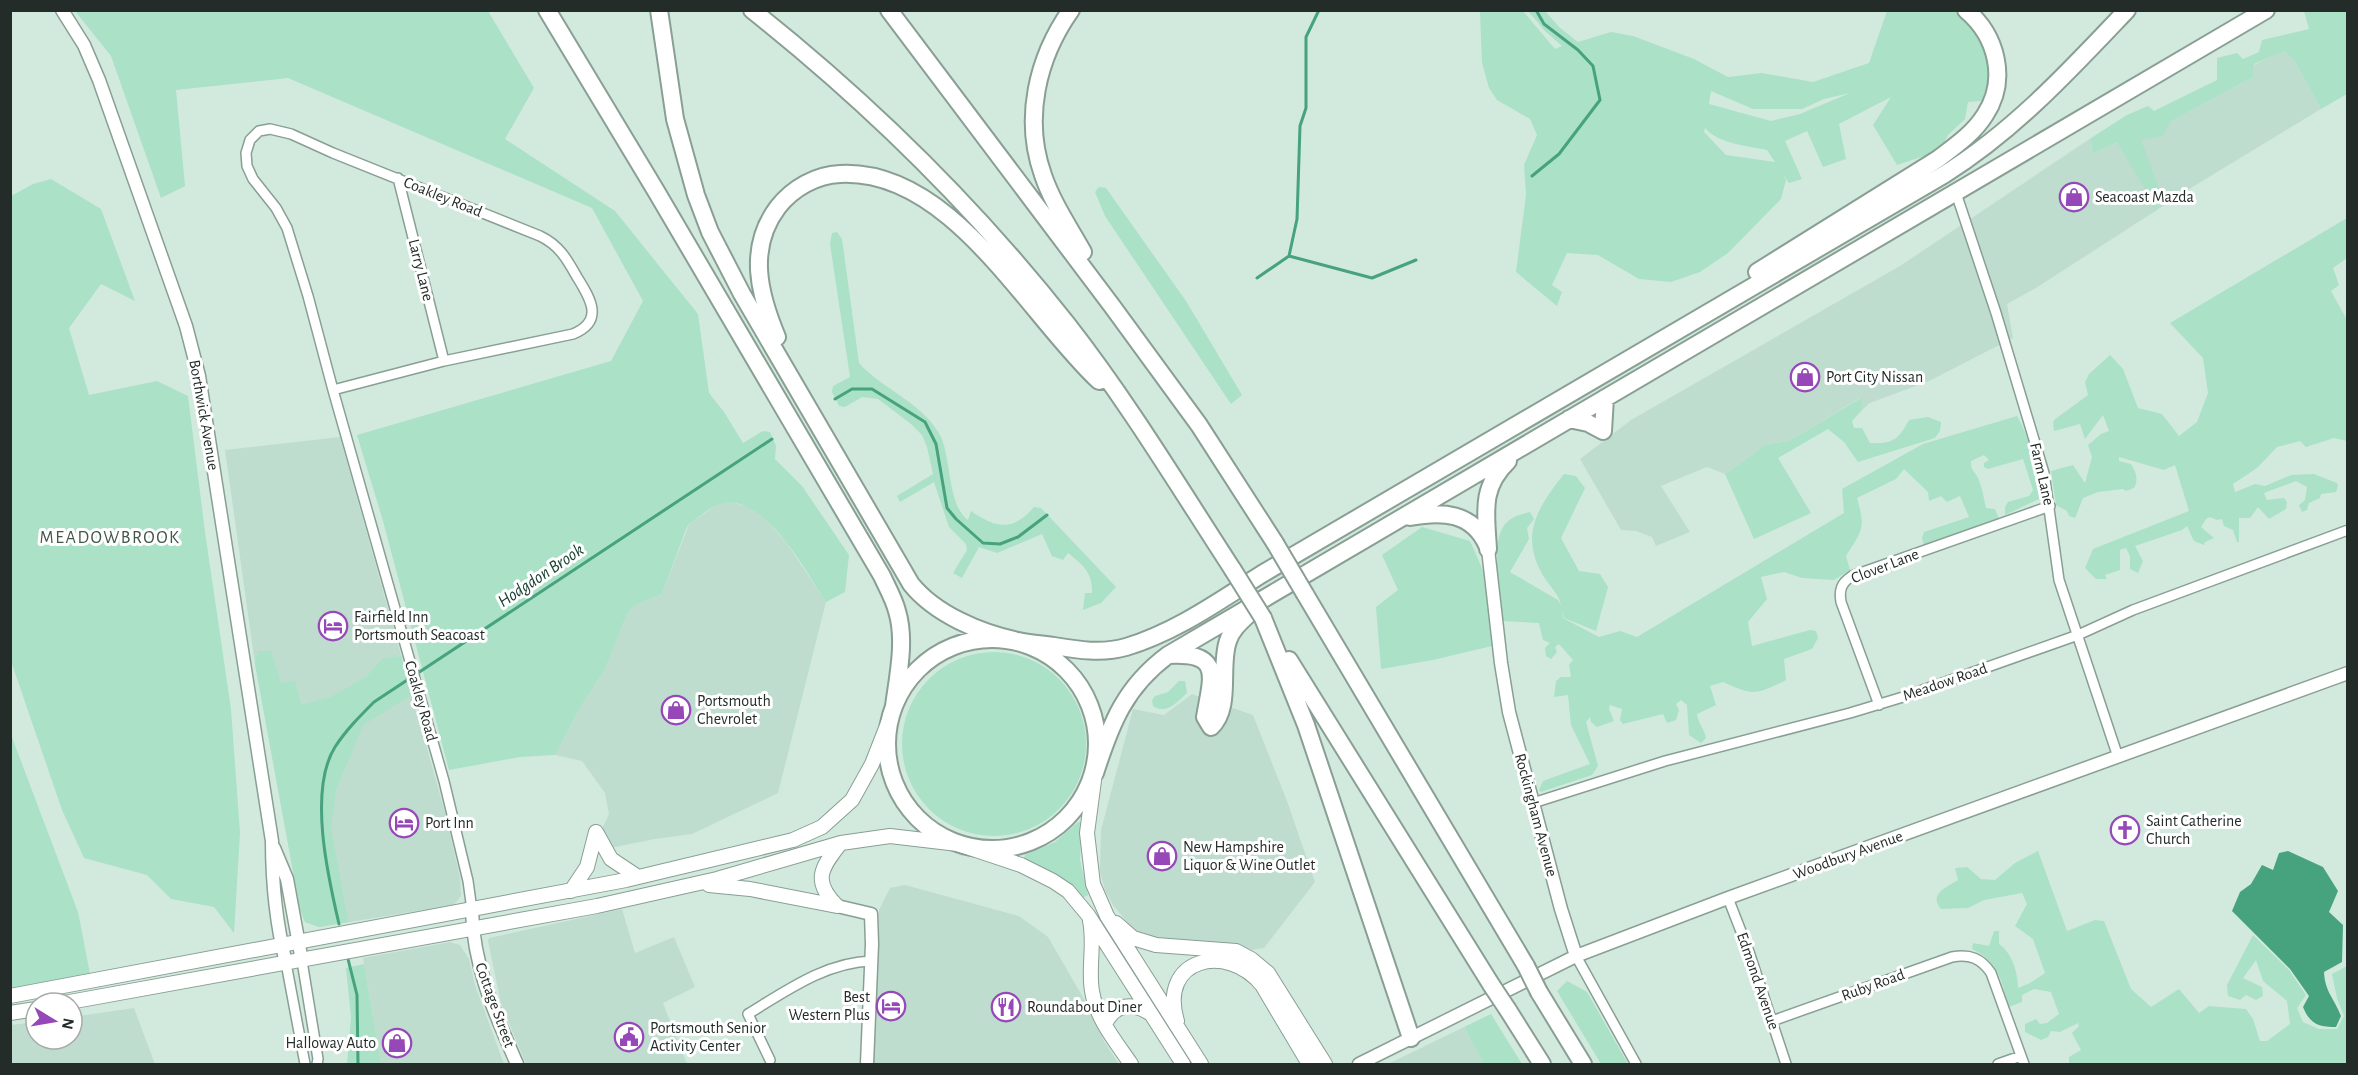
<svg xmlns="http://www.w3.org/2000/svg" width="2358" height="1075" viewBox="0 0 2358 1075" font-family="'Alegreya Sans',sans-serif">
<rect width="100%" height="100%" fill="#d2eade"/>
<path fill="#bfddcf" d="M2284,50L2294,60L2321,109L2191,188L2036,288L2007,304L2013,338L1929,381L1870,403L1863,409L1860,398L1789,441L1767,444L1725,474L1707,467L1661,486L1690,532L1656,546L1652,537L1636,531L1621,530L1580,459L1631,420L1900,266L2091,138L2092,154L2117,142L2170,122L2253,77L2254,65Z
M340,437L446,816L460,878L461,896L454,905L319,927L305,922L300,909L255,664L225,450Z
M729,502L751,507L767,520L788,545L826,602L778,793L692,834L655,839L610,848L603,837L602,829L609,814L605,793L582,761L555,755L578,711L605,669L627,614L634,606L662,594L689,524L718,504Z
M1192,694L1253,715L1287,801L1315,882L1264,948L1252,950L1207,942L1166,940L1138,935L1113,905L1105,890L1100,871L1101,830L1133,709L1164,715Z
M905,885L1019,916L1048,937L1088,1006L1105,1043L1119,1064H873L879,910L890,888Z
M622,909L635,953L674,937L695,987L663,1003L687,1064H526L501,1004L488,941L489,938Z
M450,942L460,945L469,959L475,985L504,1064H381L363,958Z
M134,1008L155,1064H11V1025L36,1022V1039H72V1017Z
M1464,1027L1484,1064H1388Z"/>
<path fill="#aae1c7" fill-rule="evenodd" d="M75,11H488L534,88L505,139L615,211L698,314L709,393L724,412L743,443L763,431L770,432L776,446L775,459L802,486L849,555L845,592L826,602C807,573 763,490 720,504C710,507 698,518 689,524L686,529L662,594L634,606L627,614L605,669L578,711L555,755L520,757L449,770L383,521L357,435L611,361L643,301L592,208L288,78L176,90L185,186L161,198L111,56Z
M1480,11H1523L1555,49L1562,46L1545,31L1528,11H1545L1559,27L1578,42L1611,32L1633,36L1694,59L1728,77L1762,73L1813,82L1869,63L1887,11H1956C1976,24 1991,53 1989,78C1988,86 1984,94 1982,101L1968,102L1965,119L1948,135L1939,151L1897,165L1873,125L1891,97L1839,124L1846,159L1823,167L1807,131L1785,141L1802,179L1789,183L1782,173L1786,180L1781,199L1728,253L1700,272L1671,282L1639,279L1598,255L1567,253L1552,285L1562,292L1557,306L1516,272L1526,195L1524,165L1537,135L1530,119L1497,100L1489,88L1482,63ZM1711,91L1753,109H1802L1824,99L1850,93L1800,114L1771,121L1709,104ZM1705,128C1719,144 1748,146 1767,150L1775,162L1726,155L1704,132Z
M2304,11H2347V94L2321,109L2294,60L2284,51L2254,64L2253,77L2170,122L2163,136L2141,140L2161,193L2155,212L2150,197L2117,142L2092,154L2091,138L2127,115L2148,106L2154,111L2217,80V58L2237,53L2243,59L2259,52L2262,40L2309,29Z
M51,179L101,209L135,301L101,284L69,328L89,395L157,381L188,396L205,532L231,709L240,833L234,933L214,907L171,899L147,875L84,858L62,810L11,661V196L33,184Z
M1099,187L1106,188L1186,301L1242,395L1231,404L1105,216L1095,192Z
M2347,218V258L2333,268L2339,285L2331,291L2347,320V441L2334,438L2306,447L2300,441L2277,447L2257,468L2233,484L2235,492L2255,484L2265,486L2291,475L2314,474L2337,483L2338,486L2336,492L2321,494L2320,498L2309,503L2307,510L2302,512L2299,505L2305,500L2307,487L2296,481L2264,493L2267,500L2284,498L2287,502L2286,509L2269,519L2258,507L2250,518H2239V542H2237L2233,530L2224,526L2222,519L2217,520L2210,517L2206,519L2201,527L2214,538L2205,542L2204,545L2194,541L2187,526L2182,530L2135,546L2143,561L2138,573L2130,569V556L2126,548L2120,550V570L2105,575L2107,579H2096L2085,568L2093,549L2189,511L2175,465L2164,470L2119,457V461L2131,464C2136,472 2139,479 2134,488L2126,491L2123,489L2098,492L2083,498L2075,518L2069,516L2067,511L2056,505L2051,471L2073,465L2085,483L2092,457L2088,445L2101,434L2109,431L2103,415L2085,439L2080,424L2054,431L2053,423L2054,420L2088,395L2085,382L2089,374L2110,355L2123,369L2138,408L2162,414L2179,436L2197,422L2208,393L2203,358L2170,323Z
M837,232L842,239L859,363C883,390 924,403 941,437C951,459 948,506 968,520L971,511C995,528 1013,532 1034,507L1041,508L1116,587L1101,603L1083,610L1085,593H1092C1093,573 1083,565 1068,553L1063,560L1052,556L1042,534L997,553L979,547L962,578L953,573L967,550L966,544L949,527L934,482L900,502L897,496L933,474L927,447L922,435L911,424L878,399L862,397L845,407L839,406L832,392L833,386L850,377L830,244L832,233Z
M1861,398L1863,409L1852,421L1854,428H1862L1870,443C1893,444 1898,440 1909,420L1928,417L1941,422L1940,431L1935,438L1858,462L1844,442L1828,429L1778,458L1811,513L1754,539L1725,474L1767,444L1789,441Z
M2017,416C2031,439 2037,473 2039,499L2005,515V507L2008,502L2029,496L2033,490L2023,459L1988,469L1984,467V463L1989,460L1984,455L1971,461C1970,470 1975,471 1978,478C1982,487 1984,499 1986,508L1995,509L1999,519L1924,546L1922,538L1924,532L1969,517L1960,496L1947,502L1941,496L1929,501L1928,492L1904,469L1896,479L1857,498C1866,529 1862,530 1846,556L1850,570L1834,580L1802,578L1784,572L1761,577L1767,599L1748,622L1752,646L1810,630L1816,631L1818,638L1812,649L1784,659L1786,680C1757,695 1753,696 1723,682L1710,686L1716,705L1697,714C1698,724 1705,730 1706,738L1701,743L1689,735L1687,705L1681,700L1676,704L1679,710L1676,720L1667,723L1663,714L1623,724L1620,720L1622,709L1610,705L1609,709L1614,721L1597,727L1591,722L1590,717L1586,722L1598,766L1592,775L1541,792L1539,790L1543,781L1590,764L1571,725L1568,695L1554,697L1556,681L1561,677H1571L1569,665L1573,660L1559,644L1555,647L1557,652L1551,659L1546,656L1545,648L1550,643L1543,640L1539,623L1503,621C1500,596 1488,538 1508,521C1514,516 1523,514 1530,512L1534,519L1527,528L1529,539L1510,572L1558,600L1561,605C1559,594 1550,587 1544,577C1519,536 1537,508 1564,474L1576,476L1585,488L1561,538L1579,571L1600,574L1608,587L1596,631L1564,618L1562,610L1563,618L1599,637L1620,631L1637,637L1844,513L1842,489L1923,444Z
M1422,527L1470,541L1486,577L1492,646L1433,660L1381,669L1376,607L1398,590L1382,555Z
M258,651H271L281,683L295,680L301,705L331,697L367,676L382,659L401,656L412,695L363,725L336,790L331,828L348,922L319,927L305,922L300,909L255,664Z
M902 744a92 92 0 1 1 184 0a92 92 0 1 1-184 0Z
M1179,681H1185L1187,693C1177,702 1167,715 1153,706L1152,700L1155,696L1168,692Z
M10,732L78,912L90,974L11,989Z
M1078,822H1082L1080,860L1088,895L1083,898L1059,877L1028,863L1024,858L1025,855L1055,842Z
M2038,851L2067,931L2095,920L2104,921L2131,989L2151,1007L2179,989L2199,1013L2209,1006L2246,1009L2253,1019L2260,1041H2267L2290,1024L2287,1001L2263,981L2256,960L2243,978L2262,987L2263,996L2256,1000L2246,995L2240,1000L2228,996L2227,985L2253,935L2289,970L2306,995L2297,1008L2303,1022L2319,1029H2337L2344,1016L2337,998L2332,974L2347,966V1064H2069V1057L2081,1050L2072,1033L2079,1026L2078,1023L2060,1032L2051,1031L2048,1037L2041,1040L2025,1032V1024L2036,1019L2040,1024L2047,1023L2059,1014L2051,992L2034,989L2022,995V1002L2009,1007C2001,980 1999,962 1972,949L1973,943L1989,946L1994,931H1999V944C2012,953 2018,972 2018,988L2030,983L2045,973L2033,939L2015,926L2027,904L2022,893L1984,900L1968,908L1941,909C1928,894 1947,887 1958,880L1955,868L1967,867L1981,879L1995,880L2015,863Z
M364,964L381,1064H347L351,1017L346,968Z
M1567,981L1587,992L1628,1064H1601L1557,991Z
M1491,1014L1522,1064H1484L1464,1027Z"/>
<path fill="#47a27e" d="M2288,851L2323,867L2338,891L2329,912L2343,925L2342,962L2324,972C2325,992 2334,998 2341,1016L2336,1027C2318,1027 2310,1024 2303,1007L2309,996L2290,969L2232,911L2240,892L2251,884L2262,865L2273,870L2279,853Z"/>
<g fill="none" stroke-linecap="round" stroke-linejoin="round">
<path stroke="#47a27e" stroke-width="3" d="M1532,176L1559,154L1600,100L1593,66L1578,50L1544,24L1536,10
M1289,256L1297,219L1300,126L1306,108V37L1319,10
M1257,278L1289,256L1372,278L1416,260
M835,399L852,389H872L925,422L936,444L947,508L956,519L983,543L1000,544L1018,537L1047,515
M339,924C328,877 308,790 335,747C346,730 360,716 374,702L772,439
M348,959L357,995L358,1064"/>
<g stroke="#899f94" stroke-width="12">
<path id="street" d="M398,178L444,361
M1956,193L1996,313L2044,473L2059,580L2118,757
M333,390L444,361L573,334C605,321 590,298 577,277C567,259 559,245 540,236L333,153L291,134L270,129L259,131L250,140L246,153L247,166L253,179L276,208L287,228L308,296L333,390L444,781L468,881L472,910
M1879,705L1841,602C1839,590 1841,583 1852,576L2050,506
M1533,803L1665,761L1850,713L1903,697L2078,635L2133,610L2348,530
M1728,898L1749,952L1786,1064
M1576,956L1636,1064
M302,961L318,1059L317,1064
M286,963L305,1064
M1772,1021L1952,957C1970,954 1981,958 1991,973L2024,1064
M770,1060L748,1014C786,991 826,962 872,961
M1998,1064L2021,1056"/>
</g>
<g stroke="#899f94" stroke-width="15">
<path id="secondary" d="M62,10L84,45L99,80L186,326L199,376L272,841C272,883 276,923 286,963
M1488,549L1501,663L1509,712L1561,909L1576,956
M274,848L287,879L302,961
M837,906L871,914L872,944L867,1064
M472,910C473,966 495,1014 517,1064
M1359,1064L1576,956L1728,898L2348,673"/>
</g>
<g stroke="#899f94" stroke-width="16">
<path id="primary" d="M1095,773L1087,833L1093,884L1107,916L1201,1064
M596,832L611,859L638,877
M709,885L750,889L837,906
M571,891L587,867L596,832
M837,906C812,881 821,868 840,844
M1090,921C1095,945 1088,968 1092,991C1096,1018 1116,1042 1131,1064
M1116,923L1133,938L1156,945L1236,951L1251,959L1268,973L1325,1064
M10,996L626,880L793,840L822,827L852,800L872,764L890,718
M64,1003L597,906L717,879L841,843L890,836L958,844L1021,865L1053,881L1068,891L1088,915L1183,1064
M10,1013L36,1009
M1177,1021C1158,958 1227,942 1262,985L1309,1064
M1105,1024C1115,1003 1133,1002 1151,1014"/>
</g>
<g stroke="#899f94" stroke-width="20">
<path id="highway" d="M547,10L656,191L882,576C887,587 894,599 897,611C906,640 898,676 894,706
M659,10L675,119L696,195L710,232L742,294L911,584C935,614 980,633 1018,641C1029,644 1042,644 1054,646C1078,650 1102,654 1126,647C1176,632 1219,601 1262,574L1945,174C2015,130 2070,70 2127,10
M752,10C869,103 975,207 1067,324C1128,402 1179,487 1233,570
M889,10L1112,306L1199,425L1275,543
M1071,10C1037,58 1023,119 1043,175C1052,202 1069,227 1083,252
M1757,272L1938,159C1955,146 1973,134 1985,115C2008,80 1997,36 1966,10
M777,337C759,294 747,248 778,207C793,188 816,175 840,174C951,168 1028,315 1099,381
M1569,419L1588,423L1603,431L1605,398
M1410,517C1442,511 1472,512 1487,545
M1488,549C1486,513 1480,488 1508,461
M1305,594L1526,966
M1263,618L1306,725L1411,1038
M887 744a105 105 0 1 1 210 0a105 105 0 1 1-210 0Z
M1168,655C1223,652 1212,676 1205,717L1211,727C1232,708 1219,666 1228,641C1232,628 1243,620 1252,611
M1289,660L1492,986
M1095,773C1111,723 1125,687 1168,655L2266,10
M1539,992L1583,1064
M1508,1010L1542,1064"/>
</g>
<use href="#street" stroke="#fff" stroke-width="9"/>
<use href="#secondary" stroke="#fff" stroke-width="12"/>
<use href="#primary" stroke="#fff" stroke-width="14"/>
<use href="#highway" stroke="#fff" stroke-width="16"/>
<g stroke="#899f94" stroke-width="20" stroke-linecap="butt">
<path id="highway-bridge" d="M1275,543L1305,594
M1233,570L1263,618
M1526,966L1539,992
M1492,986L1508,1010"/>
</g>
<use href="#highway-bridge" stroke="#fff" stroke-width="16"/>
</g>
<defs>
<g id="shop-ring" transform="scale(1.5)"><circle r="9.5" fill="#fff" stroke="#9647b8" stroke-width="1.5"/><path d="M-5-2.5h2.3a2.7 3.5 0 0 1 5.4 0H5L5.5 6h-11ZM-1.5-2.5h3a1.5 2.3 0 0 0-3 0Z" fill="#9647b8"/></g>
<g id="hotel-ring" transform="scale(1.5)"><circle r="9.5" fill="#fff" stroke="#9647b8" stroke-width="1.5"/><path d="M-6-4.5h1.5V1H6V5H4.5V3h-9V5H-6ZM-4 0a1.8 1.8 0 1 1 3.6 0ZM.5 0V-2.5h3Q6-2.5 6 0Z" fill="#9647b8"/></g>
<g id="church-ring" transform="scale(1.5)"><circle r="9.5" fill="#fff" stroke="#9647b8" stroke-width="1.5"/><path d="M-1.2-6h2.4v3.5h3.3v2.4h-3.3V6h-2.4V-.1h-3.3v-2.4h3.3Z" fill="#9647b8"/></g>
<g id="restaurant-ring" transform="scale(1.5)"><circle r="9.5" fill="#fff" stroke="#9647b8" stroke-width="1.5"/><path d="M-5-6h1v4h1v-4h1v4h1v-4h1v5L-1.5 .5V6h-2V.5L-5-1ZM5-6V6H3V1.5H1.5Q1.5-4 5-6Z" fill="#9647b8"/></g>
<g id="civic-ring" transform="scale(1.5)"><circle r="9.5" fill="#fff" stroke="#9647b8" stroke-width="1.5"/><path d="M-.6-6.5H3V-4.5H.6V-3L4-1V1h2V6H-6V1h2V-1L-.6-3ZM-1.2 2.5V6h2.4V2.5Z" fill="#9647b8"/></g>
</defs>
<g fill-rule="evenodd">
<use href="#shop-ring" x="2074" y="197"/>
<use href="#shop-ring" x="1805" y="377"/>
<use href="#hotel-ring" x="333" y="626"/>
<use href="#shop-ring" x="676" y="710"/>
<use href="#hotel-ring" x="404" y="823"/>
<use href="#church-ring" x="2125" y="830"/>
<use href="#shop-ring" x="1162" y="856"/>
<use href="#hotel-ring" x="891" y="1006"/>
<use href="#restaurant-ring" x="1006" y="1007"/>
<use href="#civic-ring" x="629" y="1037"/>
<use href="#shop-ring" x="397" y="1043"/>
</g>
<g text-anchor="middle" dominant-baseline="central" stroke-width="6" stroke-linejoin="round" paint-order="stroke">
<g font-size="16" fill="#232c28" stroke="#fff">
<text transform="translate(443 197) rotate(22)">Coakley Road</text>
<text transform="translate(421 270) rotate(76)">Larry Lane</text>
<text transform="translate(204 415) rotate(80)">Borthwick Avenue</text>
<text transform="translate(2042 474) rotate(77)">Farm Lane</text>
<text transform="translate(1885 566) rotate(-21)">Clover Lane</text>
<text transform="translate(1945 682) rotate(-19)">Meadow Road</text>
<text transform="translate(421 701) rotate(74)">Coakley Road</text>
<text transform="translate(1536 815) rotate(75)">Rockingham Avenue</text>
<text transform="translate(1848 855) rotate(-20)">Woodbury Avenue</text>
<text transform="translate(1758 981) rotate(71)">Edmond Avenue</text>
<text transform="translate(1873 985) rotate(-20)">Ruby Road</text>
<text transform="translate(495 1005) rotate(70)">Cottage Street</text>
</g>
<g font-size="16" fill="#232c28" stroke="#fff" text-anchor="start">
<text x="2095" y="197">Seacoast Mazda</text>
<text x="1826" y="377">Port City Nissan</text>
<text x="354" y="617">Fairfield Inn<tspan x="354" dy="18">Portsmouth Seacoast</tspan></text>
<text x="697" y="701">Portsmouth<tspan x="697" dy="18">Chevrolet</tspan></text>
<text x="2146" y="821">Saint Catherine<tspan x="2146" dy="18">Church</tspan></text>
<text x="425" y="823">Port Inn</text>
<text x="1183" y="847">New Hampshire<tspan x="1183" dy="18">Liquor &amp; Wine Outlet</tspan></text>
<text x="870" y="997" text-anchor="end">Best<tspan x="870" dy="18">Western Plus</tspan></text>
<text x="1027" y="1007">Roundabout Diner</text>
<text x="650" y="1028">Portsmouth Senior<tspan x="650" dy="18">Activity Center</tspan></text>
<text x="376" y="1043" text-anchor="end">Halloway Auto</text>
</g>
<g font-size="18" letter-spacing="1.5" fill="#43574d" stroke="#fff">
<text x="110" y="538">MEADOWBROOK</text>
</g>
<g font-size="18" font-style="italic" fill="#194131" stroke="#fff">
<text transform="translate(541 576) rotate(-34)">Hodgdon Brook</text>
</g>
</g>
<rect width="2358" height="1075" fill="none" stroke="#232c28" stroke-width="24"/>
<g transform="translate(54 1021) rotate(101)"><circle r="28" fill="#ffffff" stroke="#a7aba9" stroke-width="1.5"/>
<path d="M0-4.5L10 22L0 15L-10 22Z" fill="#9647b8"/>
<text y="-9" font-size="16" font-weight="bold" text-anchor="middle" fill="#232c28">N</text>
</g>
</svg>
